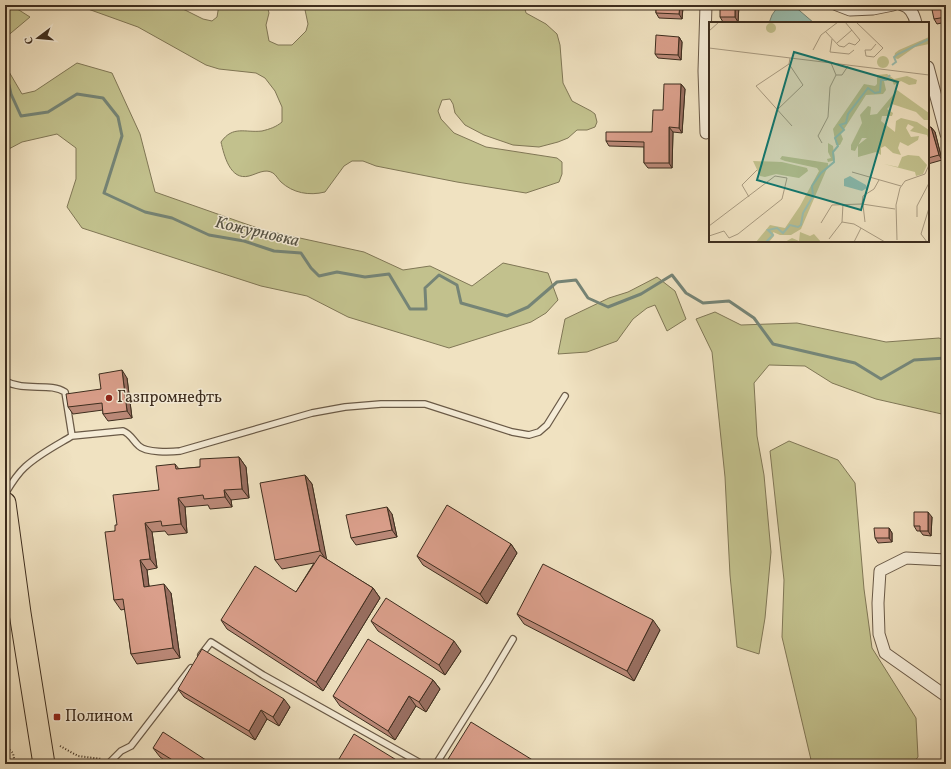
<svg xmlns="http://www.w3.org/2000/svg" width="951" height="769" viewBox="0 0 951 769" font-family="Vollkorn,serif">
<rect width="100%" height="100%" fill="#f0e2c1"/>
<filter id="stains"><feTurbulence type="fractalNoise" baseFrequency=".005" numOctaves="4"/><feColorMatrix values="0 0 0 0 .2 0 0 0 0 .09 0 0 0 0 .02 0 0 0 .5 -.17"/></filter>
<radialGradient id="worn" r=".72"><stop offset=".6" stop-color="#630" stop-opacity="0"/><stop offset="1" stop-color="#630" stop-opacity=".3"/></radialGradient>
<path fill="#c2c18d" stroke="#807756" d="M5,5H11L30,17L5,38Z
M82,5H175L203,19L212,21L217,17L219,5H267L269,13L266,25L269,41L278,45H292L306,31L308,24L304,5H524L526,13L546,24L557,34L560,45L563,83L572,101L591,111L595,114L597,122L595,127L587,130H577L568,138L558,142L539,147L513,145L484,135L465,125L455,113L453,104L450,99L442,100L438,111L441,119L454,133L486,147L557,158L562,162V174L559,182L526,193L457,182L376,166L363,161H352L344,166L325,192C309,196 293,193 281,182C278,179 276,175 273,173C265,168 257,174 249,176C230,181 224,155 221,142C233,125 245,133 262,131C270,129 276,127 282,122V107L275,91L265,78L256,73L219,69L206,65L138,27L88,9Z
M77,63L112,73L140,134L155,192L263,230L364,252L403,270L430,266L472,286L503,263L548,273L558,300L546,313L531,322L449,348L348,317L307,296L261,286L82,228L67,207L76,179V148L57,134L22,142L5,151V65L22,94L35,91Z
M657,277L675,291L686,319L667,331L655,305L647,308L633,319L617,341L587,352L558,354L565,319L609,298L628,292Z
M715,312L741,325L797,323L886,342L939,338L946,341V415L876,399L832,383L805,366L769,365L754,383L757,436L764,475L771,552L765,618L759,654L737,647L730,575L725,477L712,352L696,319Z
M789,441L838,460L855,483L864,589L872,648L916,718L918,757L912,764H812L782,637L784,580L770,451Z"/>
<path fill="#9abeb0" stroke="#758476" d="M779,5H793L814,23H769L772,15Z"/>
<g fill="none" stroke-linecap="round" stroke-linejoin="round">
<path stroke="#758476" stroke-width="3" d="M5,83L9,85L11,94L21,116L48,112L77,94L103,98L118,117L122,136L104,193L145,212L172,218L209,235L244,241L274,251L301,253L311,268L319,276L337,272L365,277L389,274L410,309H426L425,288L439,275L457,285L461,303L507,316L528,307L557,282L576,280L588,298L608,307L641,294L672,275L686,293L703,303L729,301L754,318L773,344L855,363L881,379L914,360L946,358"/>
<g stroke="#6a5a47" stroke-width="8">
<path id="lane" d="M5,381C25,392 50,382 65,392L72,436C57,445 39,454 25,467C17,474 11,484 5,494
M72,436L123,431C131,434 133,441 139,446C146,453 171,452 180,451L312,413L345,407L381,404H425L512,432L529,435L539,432L547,425L565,396
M201,655L211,642L263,675L422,764
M108,764L121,751L131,746L191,668
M436,764L488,681L513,639"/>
</g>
<g stroke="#6a5a47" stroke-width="13">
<path id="street" d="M837,5L850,10L873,9L893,5
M902,5C911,7 914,15 916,23
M928,67L946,134
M706,133L704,71L706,5
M946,560L906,558L880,571L878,603L879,634L885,653L946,696"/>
</g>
<g stroke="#3d2d1e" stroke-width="23">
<path id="highway" d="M5,503L20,613L44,764"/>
</g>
<path stroke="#3d2d1e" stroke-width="2" stroke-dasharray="1 2" stroke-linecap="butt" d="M5,746L13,753L15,764
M60,746L78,756L102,759"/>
<use href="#lane" stroke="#f5ecd7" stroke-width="5.5"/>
<use href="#street" stroke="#f5ecd7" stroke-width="11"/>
<use href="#highway" stroke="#f0e2c1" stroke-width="21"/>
</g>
<path fill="#bb8978" stroke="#3d2d1e" d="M656,5H681L683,7L682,19L659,18L656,13Z
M739,5L738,22H723L720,17Z
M946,5V22L937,24L934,19Z
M679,37L682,42L681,60L658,58L655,54Z
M681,84L685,89L682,133L673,132L672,168H648L644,163V147L609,146L606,141L652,132L663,110Z
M931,127L935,132L942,160L928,164V128Z
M127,378L132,418L108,421L103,414V410L73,414L68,407L101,389Z
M239,457L246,467L249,498L231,500L232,507L210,509L208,505L185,507L187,533L168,535L165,531L152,532L157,568L147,570L149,586L171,593L180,658L137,664L131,654L125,609L121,610L114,600L115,531L117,525L159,490L175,464L179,469L200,467Z
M305,475L312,484L326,559L373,588L380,598L323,691L227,629L221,620L296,592L314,563L282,569L275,560Z
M392,514L397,537L356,545L351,538Z
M932,517L931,536L923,535L920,531H917L914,526Z
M889,528L892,533V542L878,543L875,538Z
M511,544L517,553L487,604L423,565L417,556Z
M517,614L660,630L634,681L524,624Z
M371,621L461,651L445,675L378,631Z
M433,680L440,689L426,712L416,706L395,740L340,706L333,696Z
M178,689L290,707L279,726L267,719L255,740L184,697Z
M153,748L212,764H170L160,757Z"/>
<path fill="#996f61" stroke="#3d2d1e" d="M680,5H681L683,7L682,19L679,14Z
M735,5H739L738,22L735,17Z
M679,37L682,42L681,60L678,55Z
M681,84L685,89L682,133L679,128Z
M669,127L673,132L672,168L669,163Z
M931,127L935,132L942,160L939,155Z
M122,370L127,378L132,418L127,411Z
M239,457L246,467L249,498L242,489Z
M305,475L312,484L327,561L320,551Z
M224,490L231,500L232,507L225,497Z
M178,498L185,507L187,533L181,524Z
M387,507L392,514L397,537L392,530Z
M928,512L932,517L931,536L928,531Z
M145,523L152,532L157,568L150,559Z
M889,528L892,533V542L889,538Z
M511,544L517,553L487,604L480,594Z
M140,560L147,570L150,596L144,587Z
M164,584L171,593L180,658L173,648Z
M373,588L380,598L323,691L316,682Z
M653,620L660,630L634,681L627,671Z
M454,641L461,651L445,675L439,665Z
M433,680L440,689L426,712L419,702Z
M409,696L416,706L395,740L388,731Z
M284,699L290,707L279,726L273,717Z
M261,710L267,719L255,740L249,731Z"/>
<path fill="#da9f8b" stroke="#3d2d1e" d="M656,5H680L679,14L656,13Z
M720,5H735V17H720Z
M931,5H946V17L934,19Z
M656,35L679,37L678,55L655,54Z
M664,84H681L679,128L669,127V163H644V142L606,141V132H652L653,110H663Z
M946,90V100L944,91Z
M931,127L939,155L928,158V128Z
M122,370L127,411L103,414L102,403L68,407L66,394L101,389L99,374Z
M239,457L242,489L224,490L225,497L204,499L203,495L178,498L181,524L162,526L161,521L145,523L150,559L140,560L144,587L164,584L173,648L131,654L123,599L114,600L105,532L115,531V525H117L113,495L159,490L156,466L175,464L176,469L200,467V459Z
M305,475L320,551L275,560L260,483Z
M447,505L511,544L480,594L417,556Z
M387,507L392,530L351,538L346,515Z
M914,512H928V531H920V526H914Z
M874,528H889V538H875Z
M320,555L373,588L316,682L221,620L255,566L296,592Z
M543,564L653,620L627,671L517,614Z
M386,598L454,641L439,665L371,621Z
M368,639L433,680L419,702L409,696L388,731L333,696Z
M202,649L284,699L273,717L261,710L249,731L178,689Z
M471,722L539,764H445Z
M163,732L212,764H179L153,748Z
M354,734L403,764H336Z"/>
<g fill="#8f2418" stroke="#f5ecd7" stroke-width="1.5">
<circle cx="109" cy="398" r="4"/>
<rect x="53" y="713" width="8" height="8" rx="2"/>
</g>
<g text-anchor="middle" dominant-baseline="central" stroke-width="3" stroke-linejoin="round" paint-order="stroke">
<g font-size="16" fill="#3d2d1e" stroke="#f5ecd7" text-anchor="start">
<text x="117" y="398">Газпромнефть</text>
<text x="65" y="717">Полином</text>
</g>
<g font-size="17" font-style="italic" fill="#545142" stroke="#f5ecd7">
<text transform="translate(257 232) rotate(13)">Кожурновка</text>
</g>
</g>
<g transform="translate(709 22)">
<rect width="220" height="220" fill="#f0e2c1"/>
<path d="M57 6a5 5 0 1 1 10 0a5 5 0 1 1-10 0ZM220,15V22L206,25L189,37L185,36L186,31L190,28ZM168 40a6 6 0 1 1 12 0a6 6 0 1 1-12 0ZM178,52L185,57L198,54L208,58L207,62L200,63L192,59L185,63L183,58L175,59L177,68L174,72L157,73L132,112L134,117L131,123H127L124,107L155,62L166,64L168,62V53ZM188,68L220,91V98H215L207,90L183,82L178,87L184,91L183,94H173L172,99L186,110L187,99L192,96L208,100L220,108V118L218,113L201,109L205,105L199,102L197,106L202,115L210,114L209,118L199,124L191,120L189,126L192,133L184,131L176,124L172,126V133L167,130L149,135V123L158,116H153L146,129L142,128V123L153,101L151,93L159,84L162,85L161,93L168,92ZM119,121L124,124L126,138L123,139L119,140L118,137L122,136L119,130ZM199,133L210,134L218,143L214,152L207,154L206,150L175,142L189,145L193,135ZM73,134L119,141V144L92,207L82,213H71L64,210L65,214L60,220H47L61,203L76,206L91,184L110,149L108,146L76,139L71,137ZM44,139L73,140L98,146L99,149L90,156L67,152L56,155L51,154ZM91,210L101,214L105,212L112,220H76L83,216L90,219Z" fill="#c2c18d"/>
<path d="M141,154L157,163L158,166L153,169L135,164V157Z" fill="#9abeb0"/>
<path fill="none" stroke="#9abeb0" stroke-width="2" d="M183,43L187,40L185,35L189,32L220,17M57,220L64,213L59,208L68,206L74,211L81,203L89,205L92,203L94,191L104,174L103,164L112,151L125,140L124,130L129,124L126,116L135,108L131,103L137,101L139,92L159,66L166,71L171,70L172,58H177L181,53"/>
<path fill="none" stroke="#a89a80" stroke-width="1" d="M147,0L174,26L165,35L157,34L156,28H162L167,22M0,9L10,0M116,9L130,24L135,25L140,21L146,23L151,18L136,0M123,17L121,30L140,32L145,28M128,21L143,8M0,26L220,53M104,28L112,13L129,0M81,36L80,42L47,64L83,104M122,41L127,53H133L139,44M68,88L94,63L80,42M113,121L109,114L119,95L121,65L127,53M143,150L192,164M40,175L33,163L48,148M153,182L186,187M154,183L156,200M208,195V184L220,161M133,200L145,202L176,220M112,201L123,183L153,182L154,174L165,167L170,158M0,204L66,154L78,156L73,177L29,212L20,216L15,209L0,214M120,217L133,200L134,182M188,218L187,183L191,166L196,159L216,152L220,143M145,220L152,206M218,220L212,212L220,186"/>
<path fill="#0f766e" fill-opacity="0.15" stroke="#0f766e" stroke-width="2" d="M85,30L189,60L152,188L48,158Z"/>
<rect width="220" height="220" fill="none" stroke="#3d2d1e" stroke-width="2"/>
</g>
<rect width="951" height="769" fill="none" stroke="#f0e2c1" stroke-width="20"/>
<rect x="6" y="6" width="939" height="757" fill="none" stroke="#3d2d1e" stroke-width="2"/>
<rect x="10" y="10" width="931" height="749" fill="none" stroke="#3d2d1e"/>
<g transform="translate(38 38) rotate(254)" stroke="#f5ecd7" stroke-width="3" paint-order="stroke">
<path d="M0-3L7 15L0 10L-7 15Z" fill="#3d2d1e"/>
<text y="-6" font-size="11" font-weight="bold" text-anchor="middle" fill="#3d2d1e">С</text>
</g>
<rect width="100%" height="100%" filter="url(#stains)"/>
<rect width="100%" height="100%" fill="url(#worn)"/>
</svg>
